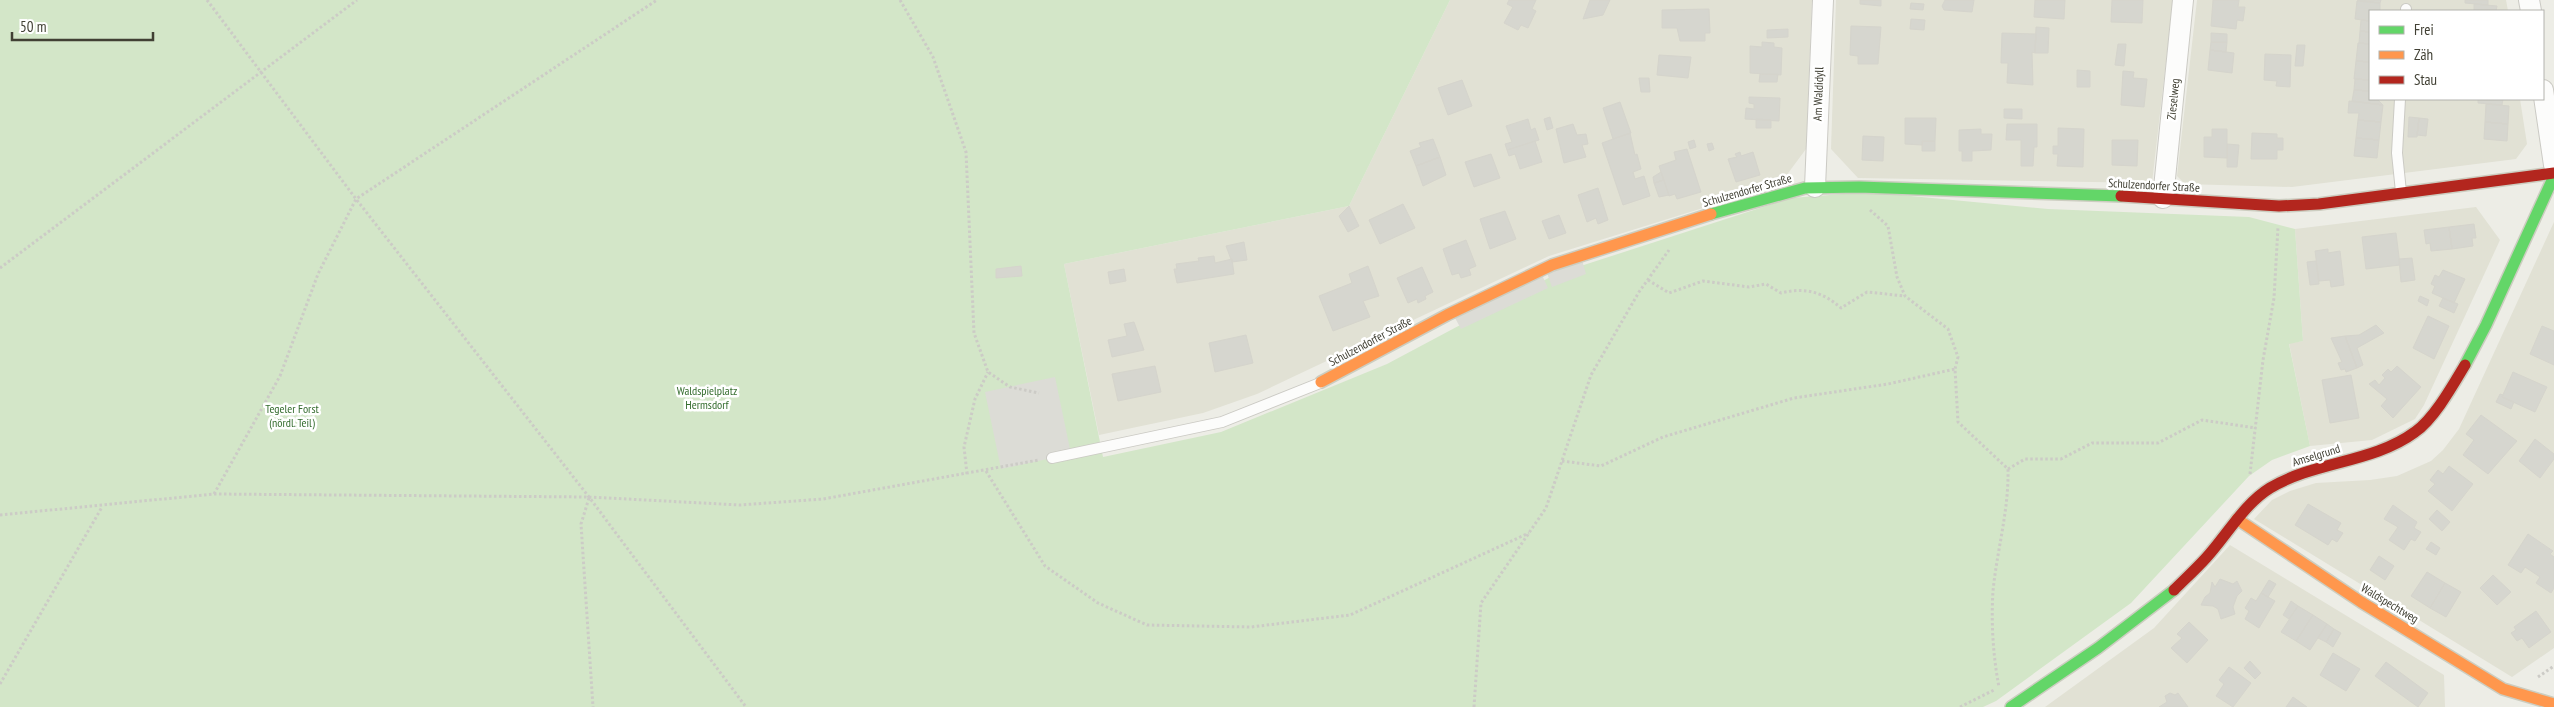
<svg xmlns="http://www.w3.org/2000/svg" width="2554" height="707" viewBox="0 0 2554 707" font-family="'PT Sans Narrow',sans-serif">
<rect width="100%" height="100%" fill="#edede6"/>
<path fill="#e1e1d4" d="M1450,0H1812L1806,149L1780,184L1549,256L1257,394L1203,413L1099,435L1064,264L1349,206Z
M1836,0H2173L2152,183L1858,178L1831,149Z
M2197,0H2506L2508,11H2370V99H2520L2527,144L2516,159L2292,187L2185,184L2177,176Z
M2476,207L2500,240L2424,405L2415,419L2372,440L2310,446L2289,343L2303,341L2295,229Z
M2554,222V648L2512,677L2254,519L2272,500L2290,491L2316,483L2370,480L2397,476L2431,461L2443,450L2459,429Z
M2230,545L2444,675L2445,707H2045L2154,628Z"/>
<path fill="#d3e6c8" d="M0,0H1450L1349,206L1064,264L1103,457L1221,432L1387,364L1556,274L1791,198L1869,192L2048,209L2249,217L2295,229L2303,341L2289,344L2310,446L2272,460L2249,476L2131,603L1996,701L1983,707H0Z"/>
<path fill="#dcdcd6" d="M1582,260L1586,274L1552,287L1547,273Z
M1542,275L1548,288L1461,329L1454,316Z
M1055,377L1071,454L1001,469L985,392Z"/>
<path fill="#d6d6cf" stroke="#d5d4cc" d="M1509,0H1536L1532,9L1536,11L1528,28L1521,25L1518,30L1504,23L1513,7L1507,4Z
M1590,0H1610L1603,15L1583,19Z
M1860,0H1881V6L1860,4Z
M1974,0L1972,12L1944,10L1942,6L1945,0Z
M2035,0H2065L2064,19L2034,17Z
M2112,0H2143L2142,23L2111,22Z
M2213,0H2239L2238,7H2245L2243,21L2237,20L2236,29L2211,26Z
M2357,0H2381L2380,3Z
M2465,0H2488V5L2465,3Z
M2357,1L2380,3V11H2370V21L2355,19Z
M1911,3L1924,4L1923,10L1910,9Z
M2474,4L2497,6L2496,11H2474Z
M1709,9L1710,33H1705V41H1680L1677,28H1662V10Z
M1911,19L1925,20L1924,30L1910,29Z
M2361,20L2370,21V32L2360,31Z
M1851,26L1881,27L1878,64H1858V56L1850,55Z
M2036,27L2049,28L2048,53H2035Z
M1788,29V37L1767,38V30Z
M2360,31L2370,32V44L2359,43Z
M2002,33L2036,34L2035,53L2032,52L2033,85L2007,83L2008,63H2001Z
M2211,33L2227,34V42H2211Z
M1762,42L1774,43V47L1782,48L1781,75L1750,73V46L1762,47Z
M2211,42H2227L2226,52L2210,50Z
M2358,43L2370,44V62L2356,61Z
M2118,44H2126L2124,66L2115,65Z
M2297,45H2305L2303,66H2295Z
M2210,50L2234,53L2232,73L2208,70Z
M2265,54L2291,55L2290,87L2276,86L2277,81L2264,80Z
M1659,55L1691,57L1688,78L1657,75Z
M2356,61L2370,62V80L2354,79Z
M2077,70L2090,71V87H2077Z
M2123,71L2134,72L2133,78L2147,79L2144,107L2121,105Z
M1760,74H1778L1777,82H1759Z
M1639,78H1649L1650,92H1641Z
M2355,79L2370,80V91L2354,90Z
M1462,80L1472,106L1448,115L1438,88Z
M2354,90L2370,91V99H2377L2383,105L2352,101Z
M1749,97L1780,98L1779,121L1745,119L1746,108L1754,109V104L1749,103Z
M2478,99H2503L2502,105L2478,103Z
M2349,101L2383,105L2381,122L2358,120L2359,113H2348Z
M1620,102L1631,133L1613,139L1603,108Z
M2486,104L2509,106L2508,124L2485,122Z
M2004,109H2022V119L2004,118Z
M1550,117L1553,128L1547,130L1544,119Z
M2409,117L2419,118L2417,137H2408Z
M1905,118H1936L1935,141H1922V145L1905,144Z
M2419,118L2428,119L2426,136L2417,135Z
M1528,119L1531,130L1535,128L1539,140L1507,150L1505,144L1512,142L1506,126Z
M1756,119L1771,120V128H1756Z
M2358,120L2381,122L2379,140L2356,138Z
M2485,122L2508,124L2507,141L2484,139Z
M1573,124L1577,135L1586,134L1588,144L1582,145L1586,157L1564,163L1556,129Z
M2007,124H2037V147H2034L2033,166H2021V140H2006Z
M2058,128L2084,129L2083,167L2057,166L2058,154H2053V146H2058Z
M1981,129V134H1992L1991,150L1972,151V161H1962V151H1959V130Z
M2212,129H2227V158L2204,157V137H2212Z
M1630,133L1635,155L1637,154L1641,169L1633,172L1635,179L1644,176L1650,196L1623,205L1602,143Z
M2252,133L2277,134V138H2283V150H2277V159H2251Z
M1863,136L1884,137L1883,161L1862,160Z
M2356,138L2379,140L2377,158L2354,156Z
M1433,139L1440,157L1416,166L1410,151L1421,147L1419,143Z
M1694,140L1696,147L1690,149L1688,142Z
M2112,140H2138L2137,166L2112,165Z
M1535,141L1542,162L1520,169L1515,154L1509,156L1507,150Z
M1922,141H1935V151H1922Z
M1712,143L1714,149L1709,151L1707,144Z
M2227,144L2239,145L2237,167H2227Z
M1687,149L1701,192L1677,199L1675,194L1669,196L1659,166L1676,160L1674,152Z
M1740,152L1741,156L1753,152L1760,175L1736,182L1728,159L1737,157L1735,154Z
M1491,154L1500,178L1474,187L1465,162Z
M1440,157L1446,175L1423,186L1416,166Z
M1661,172L1664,180L1654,183L1653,177Z
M1664,180L1669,195L1659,197L1654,183Z
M1598,188L1608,220L1598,224L1596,218L1587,222L1578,195Z
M1403,204L1415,228L1380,244L1369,220Z
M1349,206L1359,226L1348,232L1339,216Z
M1505,211L1516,239L1490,249L1480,219Z
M1559,215L1566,233L1549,239L1542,221Z
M2474,224L2476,238H2472L2473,246L2452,249L2449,227Z
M2449,227L2452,249L2431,251L2430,243L2426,244L2424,230Z
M2396,233L2400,265L2366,269L2362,237Z
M1466,240L1476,266L1469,269L1471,275L1461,278L1459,273L1452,275L1443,249Z
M1244,242L1247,260L1232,262L1226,246Z
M2328,249V253L2340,251L2344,285L2331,287L2330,280L2319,281L2315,251Z
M1214,256L1215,263L1232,259L1234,274L1177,283L1174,269H1177L1176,264L1199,261L1198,258Z
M2412,258L2415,280L2401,282L2399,259Z
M2316,261L2319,284L2310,285L2307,262Z
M1021,266L1022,276L996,278V269Z
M1368,266L1379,296L1363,301L1370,317L1333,331L1319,296L1352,283L1349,274Z
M1422,267L1433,292L1425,296L1426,299L1418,303L1417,299L1408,303L1397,278Z
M1124,269L1126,281L1110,284L1108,272Z
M2443,270L2465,279L2454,303L2432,293L2435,286L2431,284L2435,275L2439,277Z
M2420,296L2429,300L2427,306L2418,301Z
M2443,298L2458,304L2454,313L2439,306Z
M2428,316L2449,326L2434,359L2413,348Z
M1134,322L1144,350L1112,357L1108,340L1127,336L1124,324Z
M2376,325L2384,333L2357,348L2363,365L2357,368L2345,336L2359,335Z
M2542,326L2554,331V365L2530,354Z
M1246,335L1253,363L1215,372L1209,343Z
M2345,336L2357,368L2346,372L2345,369L2341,370L2338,363L2342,362L2331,338Z
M1155,366L1161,392L1118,401L1112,374Z
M2397,366L2421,387L2393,418L2381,406L2387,399L2369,384L2375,380L2379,385L2385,378L2382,375L2388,369L2391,372Z
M2513,372L2547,387L2535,412L2502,397Z
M2351,375L2359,418L2330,423L2322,380Z
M2500,394L2503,395L2502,397L2514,402L2511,409L2496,402Z
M2481,415L2517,441L2488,474L2463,455L2474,440L2466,434Z
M2535,439L2554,454V459L2540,478L2519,461Z
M2449,466L2473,484L2452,511L2428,491L2435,484L2430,480L2438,470L2443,474Z
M2308,504L2341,523L2337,530L2343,533L2337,542L2332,539L2328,545L2295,525Z
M2393,505L2417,522L2414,528L2421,532L2415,541L2411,539L2404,550L2389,540L2398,527L2384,519Z
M2437,510L2450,522L2442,531L2429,519Z
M2528,534L2553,551L2550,554L2554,557V588L2551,593L2536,583L2540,577L2525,567L2521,573L2508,565Z
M2431,542L2440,548L2436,555L2426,549Z
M2379,556L2394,566L2385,580L2370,570Z
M2427,572L2445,583L2430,608L2411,596Z
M2493,575L2511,592L2497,605L2480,588Z
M2220,579L2233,584L2237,581L2242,591L2237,596L2233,607L2235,614L2221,619L2218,609L2213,606L2201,605L2205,597L2210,593L2212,582L2215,587Z
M2269,580L2276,584L2268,597L2261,593Z
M2445,583L2461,592L2446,617L2430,608Z
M2261,593L2275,601L2259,628L2245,619L2249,611L2245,608L2251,598L2256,601Z
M2291,601L2298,606L2289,619L2283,615Z
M2298,606L2313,615L2296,641L2281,632Z
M2536,611L2551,632L2529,648L2522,638L2517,641L2511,633L2516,630L2514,627Z
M2313,615L2327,624L2310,650L2296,641Z
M2189,622L2208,640L2187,663L2171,648L2182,638L2177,634Z
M2327,624L2334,629L2326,642L2318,638Z
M2334,629L2341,633L2333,647L2326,642Z
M2333,653L2360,669L2346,691L2320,675Z
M2250,661L2261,673L2255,679L2244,668Z
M2386,662L2428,693L2418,707L2375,676Z
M2229,667L2251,683L2233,707L2216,696L2224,684L2219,680Z
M2170,693L2175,695L2178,693L2188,707H2159L2167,702L2165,696Z
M2293,697L2307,707H2286Z"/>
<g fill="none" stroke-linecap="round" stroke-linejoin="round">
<g stroke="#cbcac4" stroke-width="12">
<path id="lane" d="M2406,11V9
M2400,99L2397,153L2401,192
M1052,458L1222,422L1320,383"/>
</g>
<g stroke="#cbcac4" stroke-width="22">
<path id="street" d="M2529,0L2531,11
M2543,90L2554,165
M1815,187L1823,0
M2163,198L2183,0"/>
</g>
<g stroke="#cccdc0" stroke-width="14">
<path id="fast" d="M1711,214L1805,188L1859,187L2121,196
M2465,365L2486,325L2554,176
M2011,707L2098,648L2174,590"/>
</g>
<g stroke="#cccdc0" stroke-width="14">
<path id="slow" d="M1321,382L1447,315L1552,265L1711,214
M2237,519L2361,602L2503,689L2554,704"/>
</g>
<g stroke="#cccdc0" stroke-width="14">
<path id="jam" d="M2121,196L2279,206L2319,204L2554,173
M2174,590C2185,579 2196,569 2206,558C2227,535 2244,504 2270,488C2315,461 2373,463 2415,432C2434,419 2453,385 2465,365"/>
</g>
<path stroke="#cccbc6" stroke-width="3" stroke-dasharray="2.5 2.5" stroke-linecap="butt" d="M207,0L356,199L589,497L746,707
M900,0L933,57L966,152L974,333L988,372L1010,387L1039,393
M1870,210L1888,226L1897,277L1905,296L1948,329L1958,357L1955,369
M0,268L357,0
M1648,280L1669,293L1703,281L1749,287L1766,284L1781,293C1805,287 1823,292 1841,308L1867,292L1905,296
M1562,461L1601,466L1663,437L1794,398L1888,384L1955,369L1958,422L2008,469C2009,510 1997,550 1993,591C1991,622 1993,656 1999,687
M2008,469L2025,459H2061L2092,443H2158L2202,420L2256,428
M986,471L1045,566L1098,603L1147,625L1251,627L1350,615L1529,533
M967,474L964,447L975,399L988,372
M2250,474L2263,360L2274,298L2278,227
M214,494L280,376L318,274L356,199L657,0
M589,498L581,524L593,707
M0,515L214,494L589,497L740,505L823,499L1039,460
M2538,677L2554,666
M0,684L102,507
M1474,707L1481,603L1546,508L1591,375L1639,292L1669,250
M1960,707L1994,690"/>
<use href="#lane" stroke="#fcfcfb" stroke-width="10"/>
<use href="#street" stroke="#fcfcfb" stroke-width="20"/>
<use href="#fast" stroke="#63d668" stroke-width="11"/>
<use href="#slow" stroke="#ff974d" stroke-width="11"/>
<use href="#jam" stroke="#b3261e" stroke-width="11"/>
</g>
<g text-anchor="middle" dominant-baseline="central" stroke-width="5" stroke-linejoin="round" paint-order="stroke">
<g font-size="12" fill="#414034" stroke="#fff">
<text transform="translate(1818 94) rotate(-88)">Am Waldidyll</text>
<text transform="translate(2173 99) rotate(-84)">Zieselweg</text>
<text transform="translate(2154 185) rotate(3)">Schulzendorfer Straße</text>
<text transform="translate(1747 190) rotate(-16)">Schulzendorfer Straße</text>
<text transform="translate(1370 341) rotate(-28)">Schulzendorfer Straße</text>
<text transform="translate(2316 455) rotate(-17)">Amselgrund</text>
<text transform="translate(2390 603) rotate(31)">Waldspechtweg</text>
</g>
<g font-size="12" fill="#346c2e" stroke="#fff">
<text x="707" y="390">Waldspielplatz<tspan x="707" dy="14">Hermsdorf</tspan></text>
<text x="292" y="408">Tegeler Forst<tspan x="292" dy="14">(nördl. Teil)</tspan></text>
</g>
</g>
<rect x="2369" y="10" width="175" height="90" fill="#ffffff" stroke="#b3b3ae"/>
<rect x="2379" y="26" width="25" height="8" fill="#63d668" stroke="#b3b3ae"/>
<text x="2414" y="35" font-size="15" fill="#414034">Frei</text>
<rect x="2379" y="51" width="25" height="8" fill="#ff974d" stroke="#b3b3ae"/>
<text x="2414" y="60" font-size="15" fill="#414034">Zäh</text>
<rect x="2379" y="76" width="25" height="8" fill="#b3261e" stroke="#b3b3ae"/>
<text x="2414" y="85" font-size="15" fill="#414034">Stau</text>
<path d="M12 32v8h141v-8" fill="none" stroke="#414034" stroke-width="2.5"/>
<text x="20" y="32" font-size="15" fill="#414034" stroke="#ffffff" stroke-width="4" paint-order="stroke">50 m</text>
</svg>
